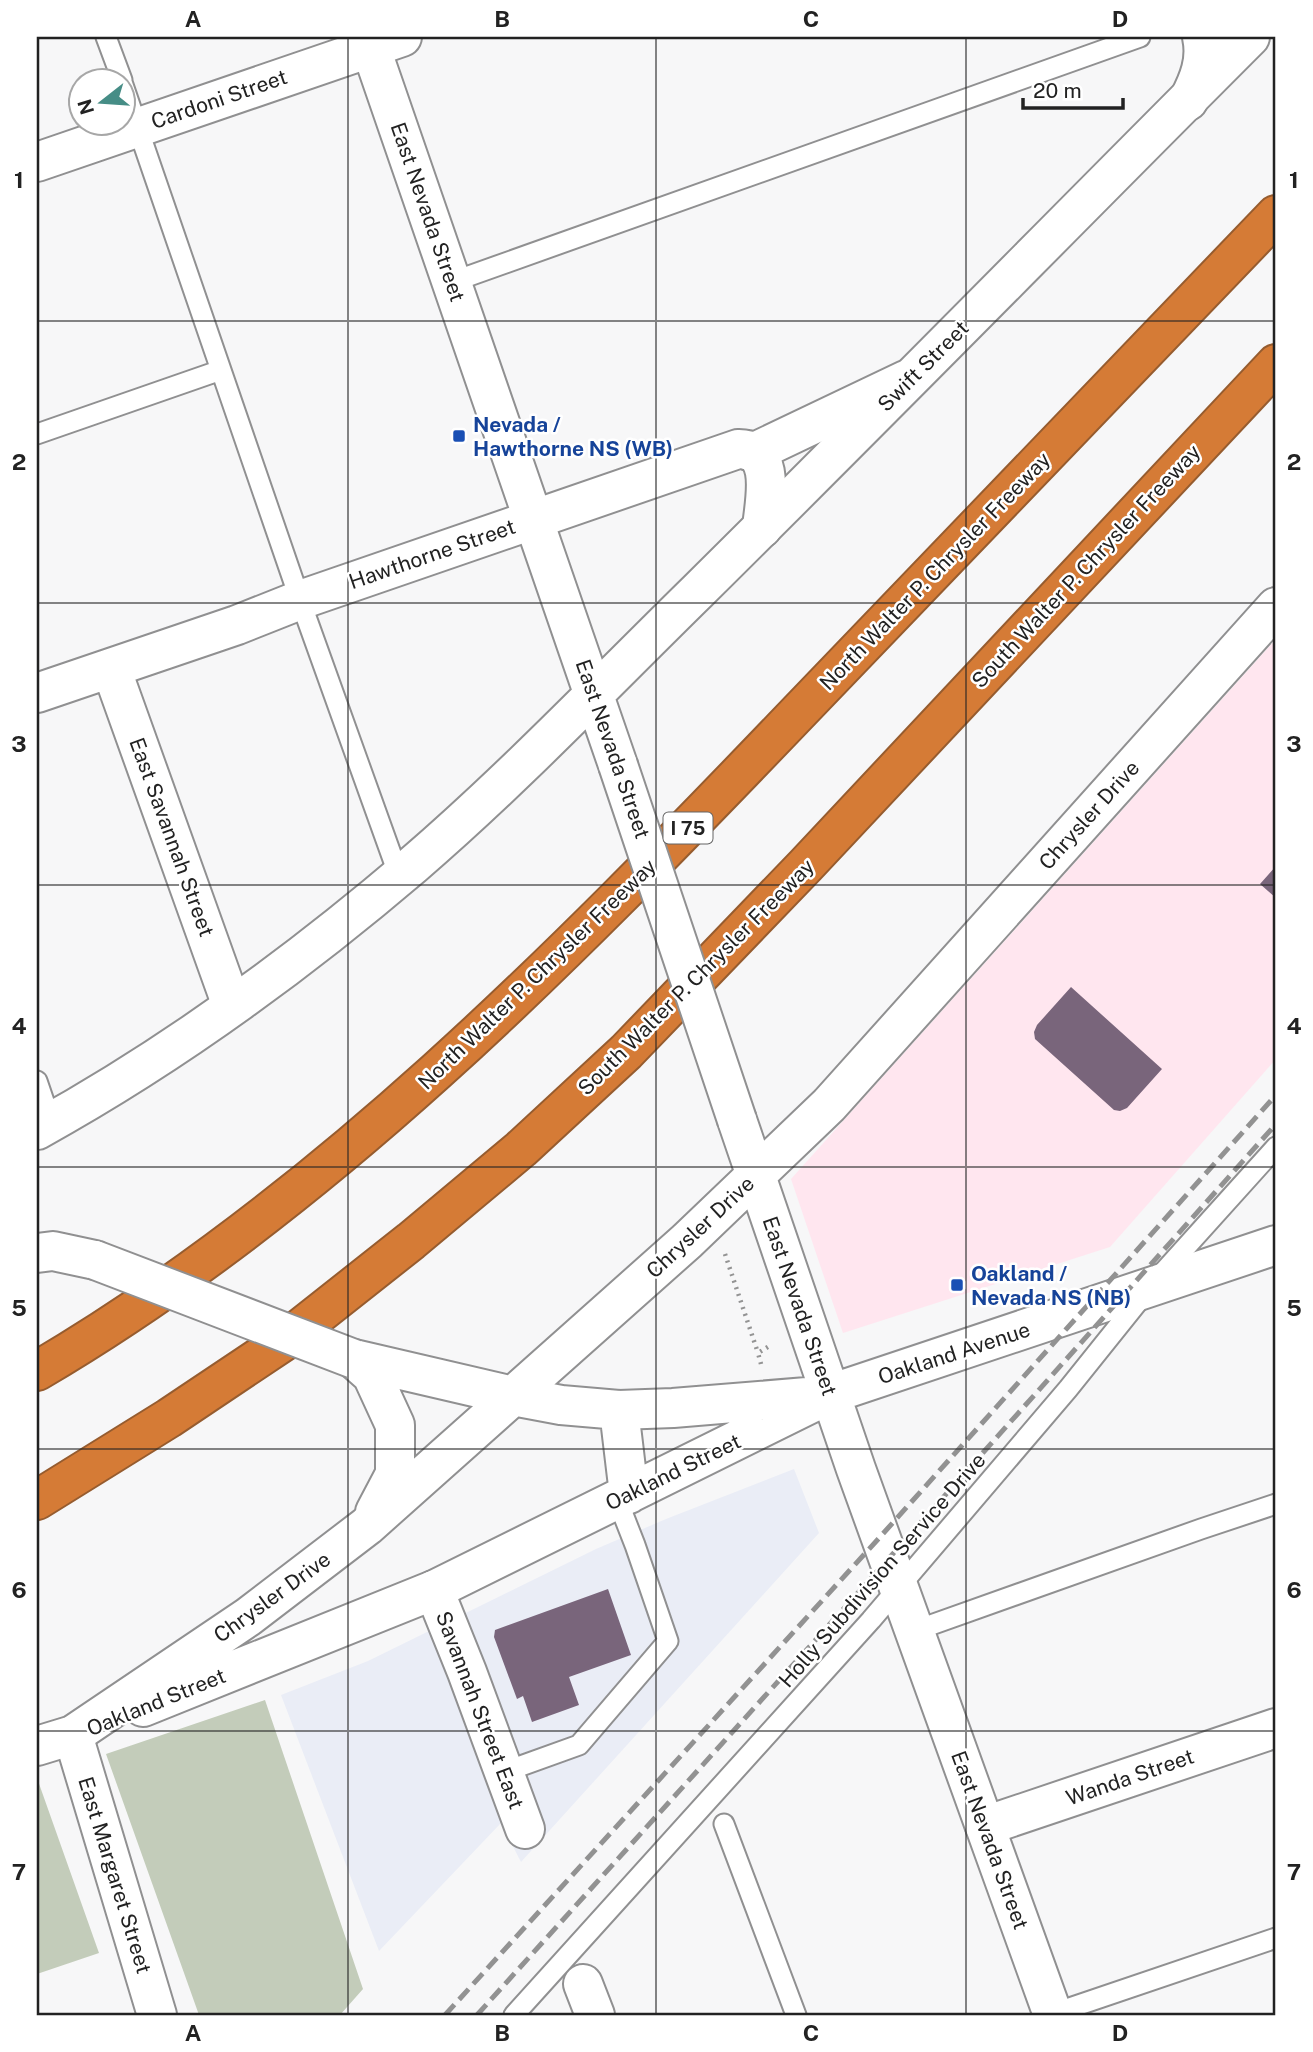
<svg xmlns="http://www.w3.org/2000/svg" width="1313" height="2052" viewBox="0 0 1313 2052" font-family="'Public Sans',sans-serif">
<rect width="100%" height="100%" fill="#f7f7f8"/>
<path fill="#eaedf6" d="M794,1469L819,1533L521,1862L501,1823L379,1951L281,1695L368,1661L596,1549L666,1519Z"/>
<path fill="#ffe6ef" d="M1276,639V1059L1110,1247L843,1333L791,1179Z"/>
<path fill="#c3ccba" d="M265,1700L363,1989L340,2015H199L106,1754Z
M37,1778L99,1953L37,1974Z"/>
<path fill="#79657b" d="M1276,866V898L1260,884Z
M1071,987L1162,1069L1127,1108L1120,1111L1114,1110L1035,1039L1034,1032L1037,1025Z
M608,1589L631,1655L569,1677L579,1705L532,1722L523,1696L517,1699L494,1637L495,1630Z"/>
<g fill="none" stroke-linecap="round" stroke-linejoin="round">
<g stroke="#909091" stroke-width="23">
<path id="lane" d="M106,37L122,80
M122,82L300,600L399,876
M452,282L1140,37
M37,434L221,370
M37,1081L51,1122
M914,1631L1201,1529L1276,1504
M504,1772L579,1745L668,1641L635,1545L617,1499
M724,1824L796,2015
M1052,2014L1276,1938
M514,2015L871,1620L1068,1389L1149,1288L1276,1147"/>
</g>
<g stroke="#909091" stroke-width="42">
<path id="street" d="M1188,101C1199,80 1207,60 1202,37
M37,162L402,37
M749,451H757L906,380
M111,668L232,1006
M37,693L237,625L300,600L738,449C778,448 764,503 762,528
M434,1590L467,1672L525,1829
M73,1735L157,2015
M985,1826L1276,1728
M583,1984L595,2015"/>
</g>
<g stroke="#909091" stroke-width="42">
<path id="secondary" d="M367,37L618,765
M737,1120L856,1469L1053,2015
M37,1130C171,1056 297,964 413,865C513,779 604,683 698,591C883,408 1066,221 1250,37
M37,1253L53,1251L95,1260
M354,1359L513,1396L561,1405L619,1410L673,1408L807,1397
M354,1359L372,1375L395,1425V1474L375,1512
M619,1410L629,1494
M143,1707L434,1590L830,1394L1276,1245
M37,1746L73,1735L248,1617L367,1526L687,1241L829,1105L1276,607"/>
</g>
<g stroke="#965c2f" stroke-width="42">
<path id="highway" d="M37,1371C323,1203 563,958 791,720C953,552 1115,384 1276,215
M37,1500L169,1418L287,1339L411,1241L521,1149L626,1052L806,865L1276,364"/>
</g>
<path stroke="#939393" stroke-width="4.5" stroke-dasharray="2 5" stroke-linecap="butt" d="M725,1254L758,1353
M761,1364L758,1353L771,1345"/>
<use href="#lane" stroke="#fff" stroke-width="19"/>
<use href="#street" stroke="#fff" stroke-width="38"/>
<use href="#secondary" stroke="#fff" stroke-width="38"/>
<use href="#highway" stroke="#d57b36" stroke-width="38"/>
<path stroke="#929292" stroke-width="5" stroke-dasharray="14 7" stroke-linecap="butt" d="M445,2015L880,1537L1276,1095
M477,2015L857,1594L1276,1124"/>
<g stroke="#909091" stroke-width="42" stroke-linecap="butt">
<path id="secondary-bridge" d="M618,765L737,1120
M95,1260L354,1359"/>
</g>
<use href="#secondary-bridge" stroke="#fff" stroke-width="38"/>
</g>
<path fill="none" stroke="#222" stroke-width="2" stroke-opacity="0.55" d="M348,37V2015M656,37V2015M966,37V2015M37,321H1276M37,603H1276M37,885H1276M37,1167H1276M37,1449H1276M37,1731H1276"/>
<g fill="#1a4fb4" stroke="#fff" stroke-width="2.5">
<rect x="452" y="429" width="14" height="14" rx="3.5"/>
<rect x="950" y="1278" width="14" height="14" rx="3.5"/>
</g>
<g text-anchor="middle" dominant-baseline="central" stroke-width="5" stroke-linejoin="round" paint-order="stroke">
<rect fill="#fff" stroke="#646464" stroke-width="2" x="663.5" y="812.5" width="49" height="31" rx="5"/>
<g font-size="19" font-weight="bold" fill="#222">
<text x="688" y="828">I 75</text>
</g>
<g font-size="21" fill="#222" stroke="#fff">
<text transform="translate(219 99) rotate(-19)">Cardoni Street</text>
<text transform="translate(428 212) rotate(71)">East Nevada Street</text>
<text transform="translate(923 366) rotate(-45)">Swift Street</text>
<text transform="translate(432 554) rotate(-19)">Hawthorne Street</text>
<text transform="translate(1086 566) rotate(-47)">South Walter P. Chrysler Freeway</text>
<text transform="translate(935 571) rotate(-46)">North Walter P. Chrysler Freeway</text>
<text transform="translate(613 749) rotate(71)">East Nevada Street</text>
<text transform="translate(1089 815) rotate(-48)">Chrysler Drive</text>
<text transform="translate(172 837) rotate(70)">East Savannah Street</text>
<text transform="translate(537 974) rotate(-44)">North Walter P. Chrysler Freeway</text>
<text transform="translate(696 977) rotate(-45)">South Walter P. Chrysler Freeway</text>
<text transform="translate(700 1227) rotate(-43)">Chrysler Drive</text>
<text transform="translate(800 1306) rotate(71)">East Nevada Street</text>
<text transform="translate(954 1353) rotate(-18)">Oakland Avenue</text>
<text transform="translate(673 1472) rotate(-26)">Oakland Street</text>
<text transform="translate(882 1570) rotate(-49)">Holly Subdivision Service Drive</text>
<text transform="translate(272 1597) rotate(-36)">Chrysler Drive</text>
<text transform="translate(156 1702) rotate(-22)">Oakland Street</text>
<text transform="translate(480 1710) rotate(69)">Savannah Street East</text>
<text transform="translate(1130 1777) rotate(-19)">Wanda Street</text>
<text transform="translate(990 1840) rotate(70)">East Nevada Street</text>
<text transform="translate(115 1875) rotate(73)">East Margaret Street</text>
</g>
<g font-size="21" font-weight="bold" fill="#164399" stroke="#fff" text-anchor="start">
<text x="473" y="424">Nevada /<tspan x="473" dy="24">Hawthorne NS (WB)</tspan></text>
<text x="971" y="1273">Oakland /<tspan x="971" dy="24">Nevada NS (NB)</tspan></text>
</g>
</g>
<rect width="1313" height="2052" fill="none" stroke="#ffffff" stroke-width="77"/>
<g transform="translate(102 102) rotate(253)"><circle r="33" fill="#ffffff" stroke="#a7a7a7" stroke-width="2"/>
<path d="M0-5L12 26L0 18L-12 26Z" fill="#468d86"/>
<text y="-10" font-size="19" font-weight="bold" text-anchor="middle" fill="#222222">N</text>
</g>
<path d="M1023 98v10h100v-10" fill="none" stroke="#222222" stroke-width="3.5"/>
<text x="1033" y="98" font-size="21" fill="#222222" stroke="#ffffff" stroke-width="5" paint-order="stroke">20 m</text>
<rect x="38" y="38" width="1236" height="1976" fill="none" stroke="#222" stroke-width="2.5"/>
<g font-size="23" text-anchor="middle" font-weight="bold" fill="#222">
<text x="193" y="27">A</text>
<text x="502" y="27">B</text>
<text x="811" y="27">C</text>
<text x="1120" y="27">D</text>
<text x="19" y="188">1</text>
<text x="1294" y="188">1</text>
<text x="19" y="470">2</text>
<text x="1294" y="470">2</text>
<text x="19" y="752">3</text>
<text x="1294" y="752">3</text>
<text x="19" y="1034">4</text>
<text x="1294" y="1034">4</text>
<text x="19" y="1316">5</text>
<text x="1294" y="1316">5</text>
<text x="19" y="1598">6</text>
<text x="1294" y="1598">6</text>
<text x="19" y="1880">7</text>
<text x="1294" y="1880">7</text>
<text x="193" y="2041">A</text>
<text x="502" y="2041">B</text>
<text x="811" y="2041">C</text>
<text x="1120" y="2041">D</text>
</g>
</svg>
